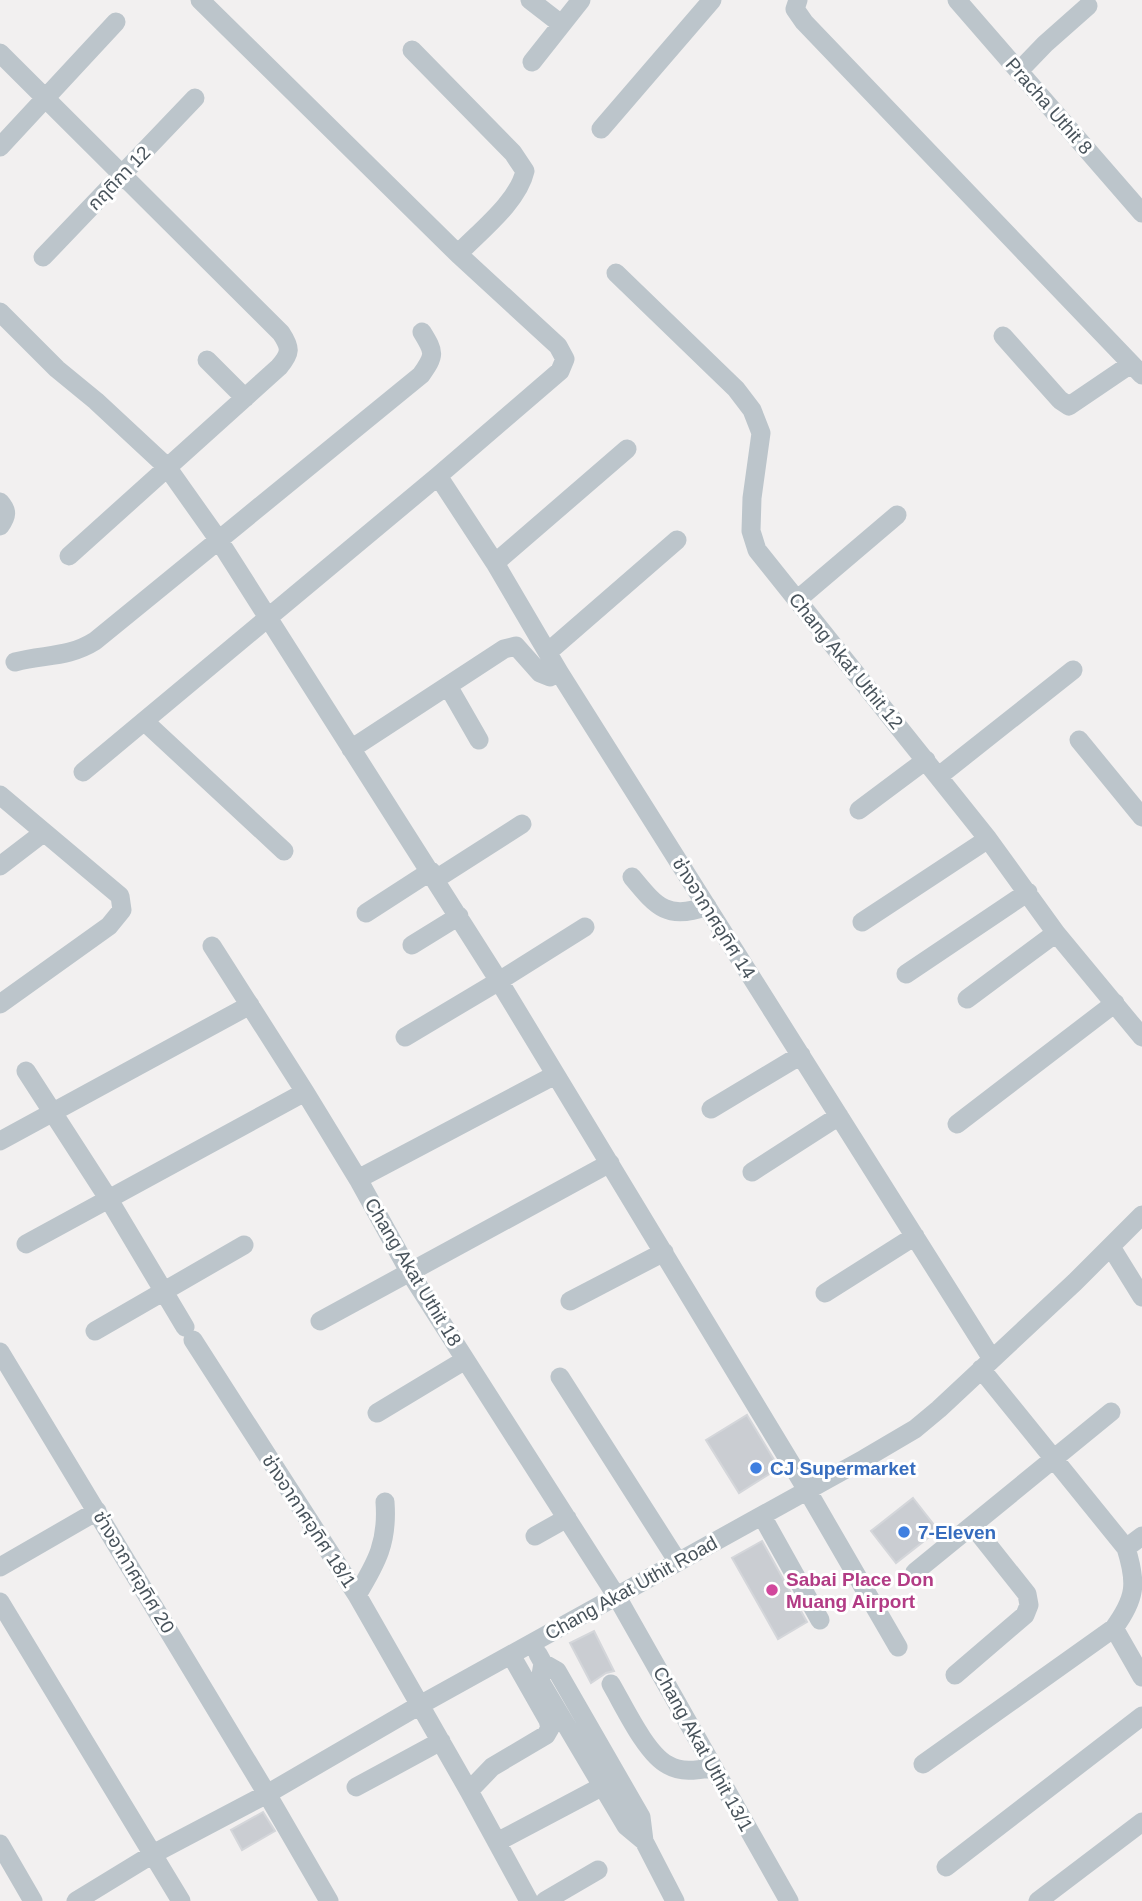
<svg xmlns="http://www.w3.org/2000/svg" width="1142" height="1901" viewBox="0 0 1142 1901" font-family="Arial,'Noto Sans Thai',sans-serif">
<rect width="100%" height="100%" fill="#f2f0f0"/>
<path fill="#cacdd2" stroke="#d4d6da" stroke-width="2" d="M747,1415L779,1468L739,1493L706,1440Z
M913,1498L938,1530L896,1563L871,1531Z
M762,1541L807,1622L778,1639L732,1558Z
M594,1631L614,1671L606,1673L591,1683L570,1643Z
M263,1812L275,1831L242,1850L231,1830Z"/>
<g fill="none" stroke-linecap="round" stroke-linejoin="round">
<path stroke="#bcc5cb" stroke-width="19" d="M530,0L561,24
M798,0L795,9L804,22L1142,375
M957,0L1142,213
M412,50L513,153L525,171C518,202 480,231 458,254
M0,53L281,333C291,348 291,353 279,367L69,556
M532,62L581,0
M1019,71L1045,44L1088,6
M601,129L712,0
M0,147L116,22
M43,257L195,98
M616,273L736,389L752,410L761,433L752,498L751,531L757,550L988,839L1056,933L1142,1037
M0,312L57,369L96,401L167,467L218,539L499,981L807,1490L898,1647
M1003,336L1060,400L1069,406L1131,364
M207,360L245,398
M438,476L495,563L559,672L992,1359
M0,502C8,511 7,516 0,526
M495,563L627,449
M797,600L897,515
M548,652L677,540
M15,662C45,654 68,658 95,641L421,375C435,355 435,353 422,332
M448,686L479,740
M144,721L284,851
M1079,740L1142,817
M351,749L504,649L516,646L540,673L550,677L559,672
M83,772L438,476L560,371L565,359L558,346L458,254L200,0
M939,776L1073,670
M0,795L120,896L122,910L109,926L0,1004
M859,810L926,760
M0,866L43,833
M632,877C656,906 667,921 707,906
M436,879L522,824
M366,913L431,871
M862,922L988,839
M412,945L459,916
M212,946L305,1092L358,1179L410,1273L617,1597L789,1901
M906,974L1028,892
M967,999L1056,933
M405,1037L499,981L585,927
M26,1071L108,1198L185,1327
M711,1109L801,1055
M957,1124L1115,1003
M0,1141L250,1005
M752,1172L839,1116
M358,1179L555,1075
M26,1244L305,1092
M1111,1247L1142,1297
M825,1293L915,1236
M570,1301L664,1252
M320,1321L610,1163
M95,1331L244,1245
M193,1340L357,1595L469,1791L529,1901
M0,1352L267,1794L329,1901
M981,1369L1126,1548L1142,1536
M560,1377L678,1562
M377,1413L465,1360
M762,1516L820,1620
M535,1536L567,1518
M0,1567L97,1511
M915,1572L1111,1412
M357,1595C377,1562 388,1542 385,1502
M0,1602L181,1901
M1114,1628L1142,1677
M538,1654L543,1663L540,1681L626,1826L644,1841
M543,1663L557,1671L641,1817L644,1841L675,1901
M955,1675L1025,1615L1029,1605L1027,1594L973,1526
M611,1684C624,1706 646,1754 668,1765C682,1773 698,1770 712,1768
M923,1764L1114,1628C1136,1598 1137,1583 1126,1548
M356,1787L441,1741
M469,1791L492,1767L546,1735L550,1728L548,1720L511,1655
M497,1842L601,1787
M0,1844L33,1901
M946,1867L1142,1716
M76,1901L153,1854L267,1794L420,1705L864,1459L915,1429L939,1409L1075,1282L1142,1215
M545,1901L598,1870
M1038,1901L1142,1822"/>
</g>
<g fill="#3f7fe0" stroke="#fff" stroke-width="2.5">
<circle cx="756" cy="1468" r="7"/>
<circle cx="904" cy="1532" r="7"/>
</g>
<circle fill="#d1479c" stroke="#fff" stroke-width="2.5" cx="772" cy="1590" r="7"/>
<g text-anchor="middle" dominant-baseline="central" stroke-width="6" stroke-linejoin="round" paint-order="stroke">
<g font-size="19" fill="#49545c" stroke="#fff">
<text transform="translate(1049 106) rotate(49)">Pracha Uthit 8</text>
<text transform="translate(119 178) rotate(-46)">กฤติกา 12</text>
<text transform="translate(846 661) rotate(51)">Chang Akat Uthit 12</text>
<text transform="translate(714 918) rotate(58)">ช่างอากาศอุทิศ 14</text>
<text transform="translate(413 1272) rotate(59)">Chang Akat Uthit 18</text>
<text transform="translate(309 1521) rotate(57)">ช่างอากาศอุทิศ 18/1</text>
<text transform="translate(134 1572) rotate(59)">ช่างอากาศอุทิศ 20</text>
<text transform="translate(631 1588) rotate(-29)">Chang Akat Uthit Road</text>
<text transform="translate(703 1749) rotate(61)">Chang Akat Uthit 13/1</text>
</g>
<g font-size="19" font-weight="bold" fill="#366cbe" stroke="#fff" text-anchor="start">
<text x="770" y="1468">CJ Supermarket</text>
<text x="918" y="1532">7-Eleven</text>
</g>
<g font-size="19" font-weight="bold" fill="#b23c85" stroke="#fff" text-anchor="start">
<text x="786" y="1579">Sabai Place Don<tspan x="786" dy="22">Muang Airport</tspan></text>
</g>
</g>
</svg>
